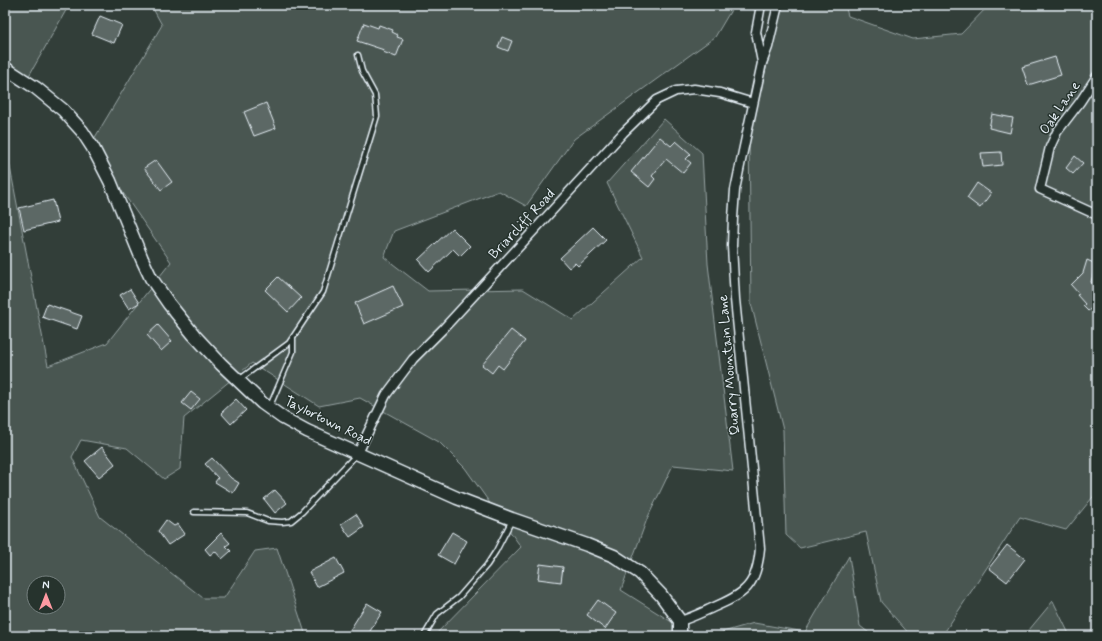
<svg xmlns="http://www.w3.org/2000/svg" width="1102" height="641" viewBox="0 0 1102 641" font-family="Mynerve,sans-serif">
<rect width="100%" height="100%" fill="#323e39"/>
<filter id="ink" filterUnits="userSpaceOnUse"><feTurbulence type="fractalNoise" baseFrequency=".025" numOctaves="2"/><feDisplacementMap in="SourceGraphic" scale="8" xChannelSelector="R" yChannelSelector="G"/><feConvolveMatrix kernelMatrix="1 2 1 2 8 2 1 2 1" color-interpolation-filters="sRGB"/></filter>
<g filter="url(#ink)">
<path fill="#495651" stroke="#98a4a4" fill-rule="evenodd" d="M5,5H69L26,81L5,62Z
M151,5H734L715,37L574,139L526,206L499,191L394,231L384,257L428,291L523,289L573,320L643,257L607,183L664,119L702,153L708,264L733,471L673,465L647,519L621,590L694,636H434L521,547L465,468L439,442L360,398L319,406L252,363L184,418L180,469L164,479L127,448L81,440L72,457L100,517L203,598H224L255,551L277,548L306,636H5V141L48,366L107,343L171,262L105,167L91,144L162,25ZM34,583H58V607H34Z
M783,5H845L848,16L913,39L961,34L989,5H1097V492L1066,530L1020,517L942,636H911L881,602L866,532L800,548L786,535L783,430L751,303L749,132Z
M849,556L860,626L873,636H709L754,623L805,632Z
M1053,601L1070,636H1024Z"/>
<path fill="#5c6865" stroke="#e8f1f8" d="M100,16L122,25L114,43L92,34Z
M364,23L378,28L379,25L393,30L392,32L398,35L397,37L403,39L396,57L383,52L384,50L357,41Z
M502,37L512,41L508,51L498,47Z
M1055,57L1061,75L1028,85L1022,67Z
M266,103L276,128L254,136L244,112Z
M992,114L1013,118L1010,133L989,128Z
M660,137L671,146L676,141L691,154L686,159L691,163L683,173L666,159L652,176L655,179L649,187L631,172Z
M1001,152L1002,165L983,167L981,153Z
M1075,156L1083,163L1073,174L1066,168Z
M156,160L172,182L161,190L144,168Z
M977,183L991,193L980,208L967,198Z
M53,200L58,222L24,230L19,208Z
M593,227L606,240L578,266L575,263L569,268L560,258Z
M452,228L470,246L460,256L453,249L429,272L418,260Z
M1087,260L1096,264L1091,282L1097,289V304L1088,311L1083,306L1085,304L1077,295L1079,294L1071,285L1083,273Z
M278,277L301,298L288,312L265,290Z
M393,286L403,307L364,324L355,303Z
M130,289L139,303L129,309L120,295Z
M47,304L82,316L77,329L42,317Z
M158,325L172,341L161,351L147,335Z
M511,330L525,341L503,369L498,365L492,373L482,365Z
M191,392L200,399L191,410L182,403Z
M236,399L246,410L231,424L221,413Z
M102,447L115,464L99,477L85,461Z
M212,458L231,478L239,483L233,493L215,482L218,478L205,464Z
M275,490L287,503L275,513L264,499Z
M356,514L364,527L350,537L341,524Z
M166,520L174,526L178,524L185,534L168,545L158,531Z
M452,532L467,541L454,564L438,555Z
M221,533L230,543L226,546L231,551L222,559L215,551L210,555L205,549Z
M1007,545L1025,559L1007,582L989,568Z
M336,558L344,573L317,587L309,572Z
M540,564L563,567L561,582L538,579Z
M598,600L616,613L605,629L587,615Z
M367,603L382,612L367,636H352L348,633Z"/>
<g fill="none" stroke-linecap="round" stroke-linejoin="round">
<g stroke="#e8f1f8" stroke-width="7">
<path id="lane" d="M240,379L289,343L323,292L377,116L375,95L362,71L358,55
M270,406L293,352V338
M194,512L247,513L268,521L282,522L291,521L302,512L356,455
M424,636L437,614L459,597L487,565L496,551L512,520"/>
</g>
<g stroke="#e8f1f8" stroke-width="11">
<path id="street" d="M761,5L756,32L762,62
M1097,76L1080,102L1057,132L1050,147L1040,189L1097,215
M358,453L386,395L413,359L443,329L538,226L623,133L657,100L676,91L694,89L720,93L753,103
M680,621C691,618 701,613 712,608C745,594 757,586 760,548L735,299L732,246L733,218L735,190L742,156L762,63L768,47L778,5"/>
</g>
<g stroke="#e8f1f8" stroke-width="15">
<path id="secondary" d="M5,68L36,88L63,110L82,131L93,148L110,181L142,259L151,278L169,304L194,335L221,364L262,403L283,418L307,431L457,498L512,519L587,545L614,556L640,573L661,595L680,621V636"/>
</g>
<use href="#lane" stroke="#26332d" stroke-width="4"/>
<use href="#street" stroke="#26332d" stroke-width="8"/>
<use href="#secondary" stroke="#26332d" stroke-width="12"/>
</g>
</g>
<g text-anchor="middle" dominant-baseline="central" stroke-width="3" stroke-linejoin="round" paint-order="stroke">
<g font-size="14" fill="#e8f1f8" stroke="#26332d">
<text transform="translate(1060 108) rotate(-56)">Oak Lane</text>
<text transform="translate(522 224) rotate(-47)">Briarcliff Road</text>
<text transform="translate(729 365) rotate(-95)">Quarry Mountain Lane</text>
<text transform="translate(328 421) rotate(26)">Taylortown Road</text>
</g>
</g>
<rect width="1102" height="641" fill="none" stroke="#26332d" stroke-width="20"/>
<rect x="10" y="10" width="1082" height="621" fill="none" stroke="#e8f1f8" stroke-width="1.5" filter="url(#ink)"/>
<g transform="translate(46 595)"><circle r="19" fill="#26332d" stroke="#747f7e"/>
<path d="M0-3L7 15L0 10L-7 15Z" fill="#ff9aa2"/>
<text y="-6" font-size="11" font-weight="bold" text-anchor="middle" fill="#e8f1f8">N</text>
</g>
</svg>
